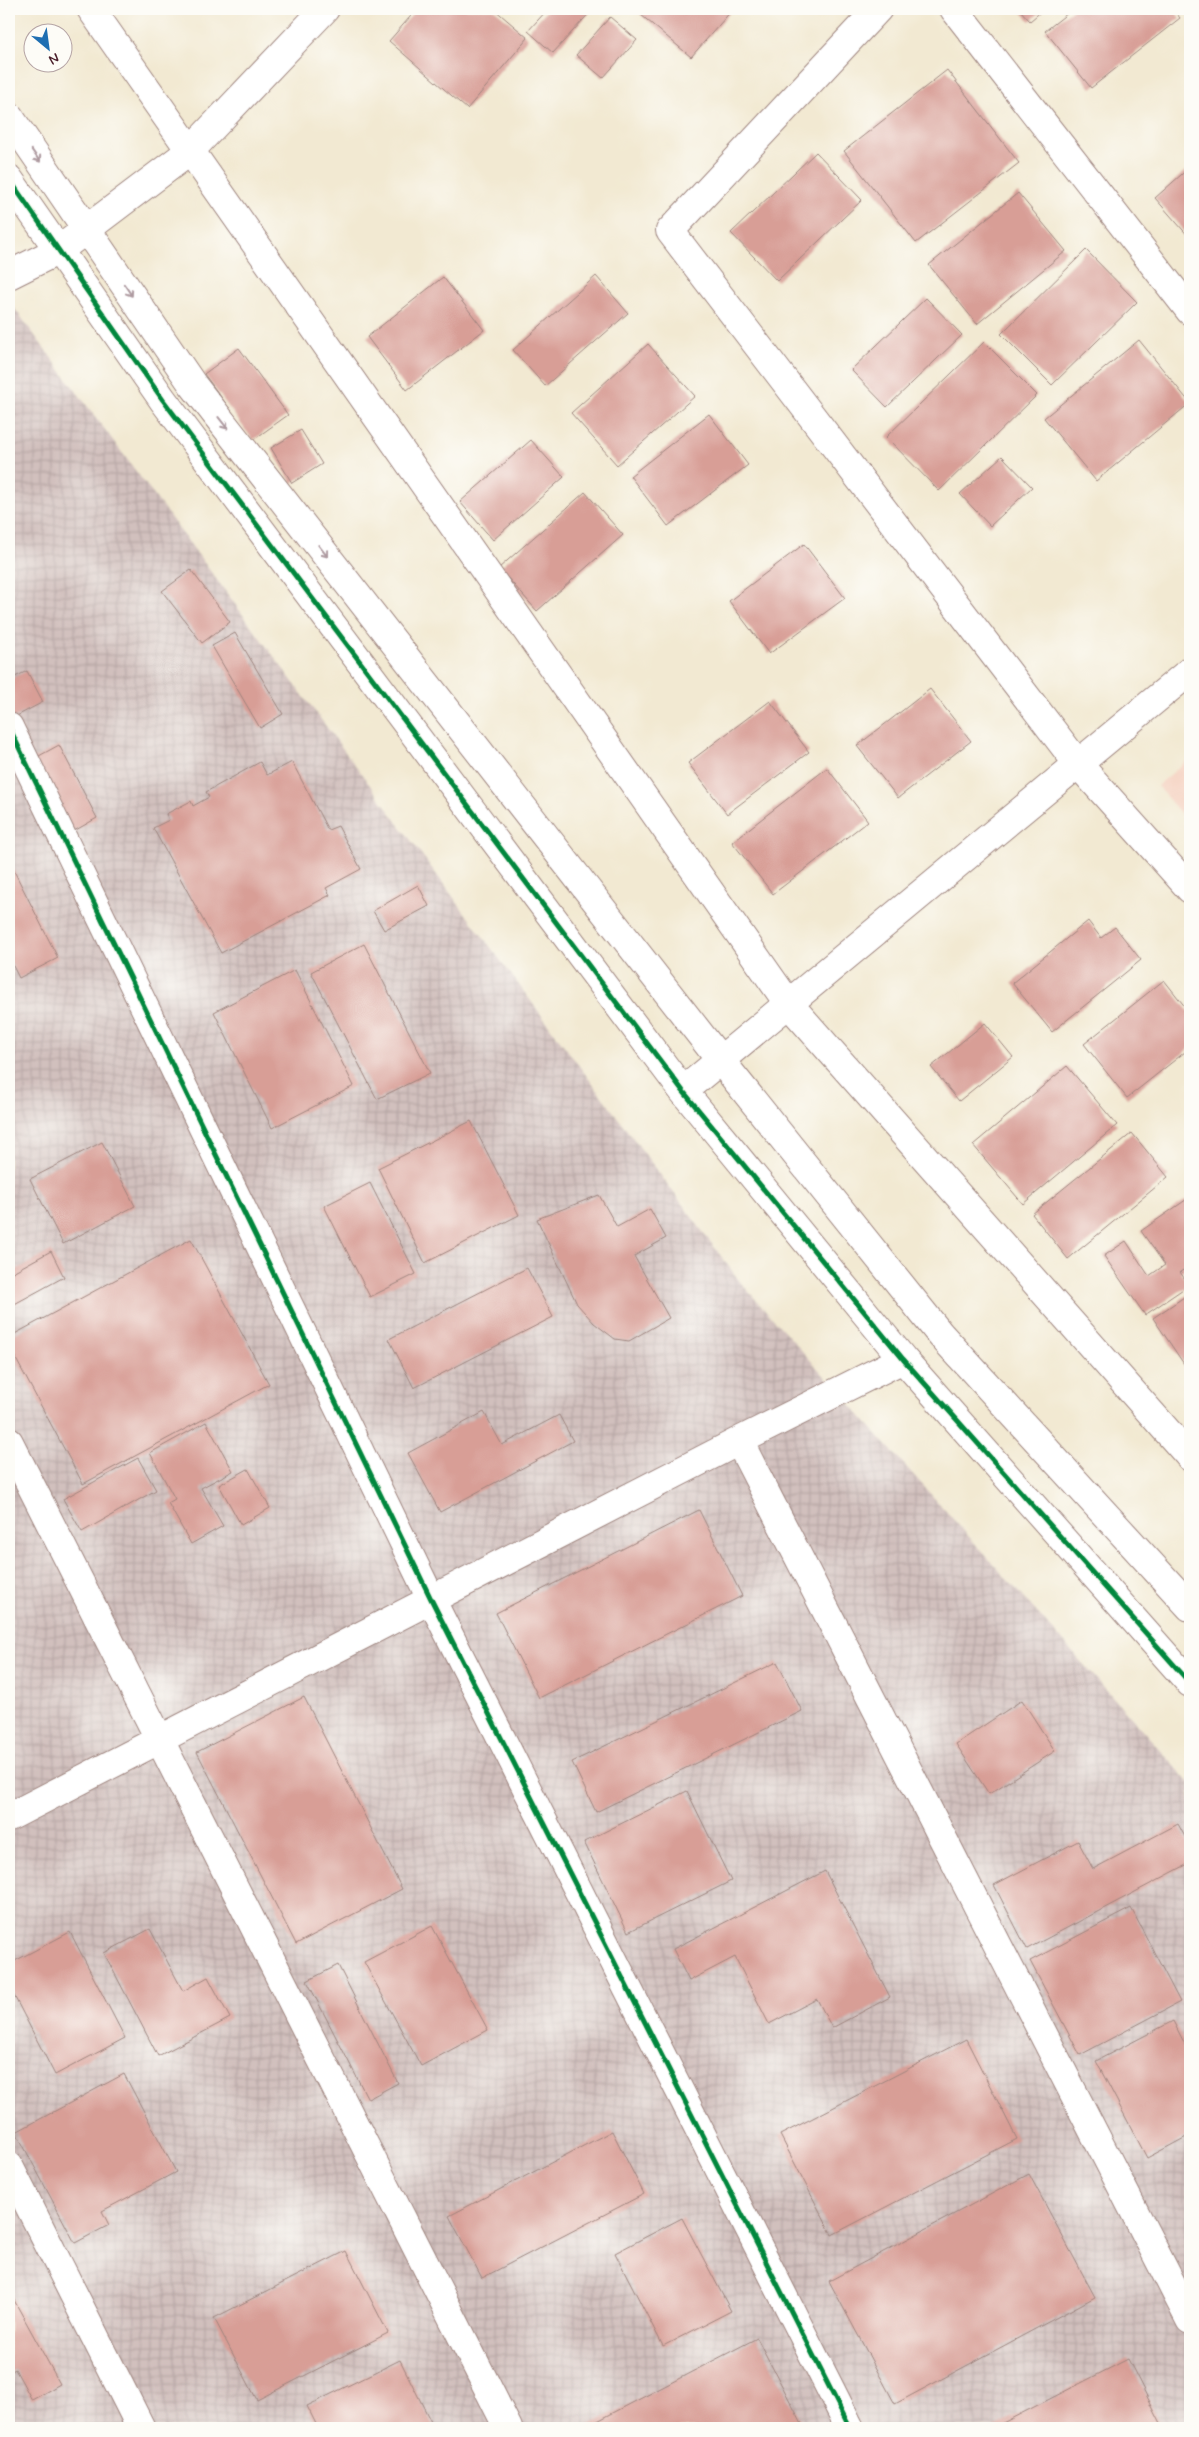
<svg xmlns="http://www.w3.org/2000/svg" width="1199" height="2437" viewBox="0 0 1199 2437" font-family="Mynerve,sans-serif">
<defs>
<pattern id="industrial-grid" width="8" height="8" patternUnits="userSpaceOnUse" patternTransform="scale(1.25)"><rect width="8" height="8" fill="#d1c0bd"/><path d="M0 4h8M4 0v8" fill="none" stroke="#b5a5a3"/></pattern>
</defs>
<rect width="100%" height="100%" fill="#fdfcf7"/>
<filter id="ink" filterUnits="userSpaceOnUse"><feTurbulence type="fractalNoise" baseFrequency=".02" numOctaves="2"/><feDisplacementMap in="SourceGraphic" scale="10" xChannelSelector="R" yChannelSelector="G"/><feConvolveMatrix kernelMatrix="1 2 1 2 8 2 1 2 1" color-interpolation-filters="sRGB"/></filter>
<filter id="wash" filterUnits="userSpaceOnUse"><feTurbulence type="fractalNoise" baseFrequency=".0096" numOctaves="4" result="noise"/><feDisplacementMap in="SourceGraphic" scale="20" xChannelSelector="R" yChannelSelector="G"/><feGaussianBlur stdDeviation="1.12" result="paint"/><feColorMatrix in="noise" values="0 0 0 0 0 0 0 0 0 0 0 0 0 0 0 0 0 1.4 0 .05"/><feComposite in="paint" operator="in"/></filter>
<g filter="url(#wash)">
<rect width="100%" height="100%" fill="#f2e9d2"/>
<path fill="#f5d3c2" d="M1190,758V824L1157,786Z"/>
<path fill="url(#industrial-grid)" d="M9,301L741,1283L1190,1783V2428H9Z"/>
<g id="blocks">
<path fill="#d89e96" d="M417,9H494L528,38L467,109L389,41Z
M548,9H593L553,53L528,31Z
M634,9H733L691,57Z
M1019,9H1044L1030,21Z
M1073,9H1173L1180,18L1091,88L1045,31Z
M610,17L637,40L603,78L576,55Z
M947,70L1019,163L916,243L844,151Z
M816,152L862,200L777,281L731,233Z
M1190,167V238L1155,198Z
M1018,193L1066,251L977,324L929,265Z
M1086,250L1137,302L1052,385L1001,334Z
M596,276L628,313L545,386L513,350Z
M443,277L484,330L407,390L367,337Z
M926,298L962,335L887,407L851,370Z
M1139,340L1190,403L1096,481L1044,418Z
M984,342L1037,395L939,491L886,437Z
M648,344L695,396L617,465L571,413Z
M239,348L288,415L253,440L204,374Z
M709,414L748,465L668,526L630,476Z
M301,430L322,464L292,483L271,448Z
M531,440L564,477L493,540L460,502Z
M1002,456L1032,487L990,526L960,494Z
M585,492L623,535L537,611L499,568Z
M804,544L845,598L769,654L729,601Z
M191,570L230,622L202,643L162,591Z
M235,633L283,714L260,728L212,646Z
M27,671L43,702L13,718L9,710V680Z
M930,689L971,741L898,798L857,746Z
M770,701L809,752L727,814L688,763Z
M59,745L97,818L67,835L28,762Z
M260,762L267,775L292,762L328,830L338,826L361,869L326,888L330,895L221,953L153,828L169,820L166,814L191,801L193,806L209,797L206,792Z
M827,768L868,821L773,894L732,842Z
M9,861L58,958L19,978L9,958Z
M418,885L429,906L384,930L373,911Z
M1088,921L1101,938L1115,927L1141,960L1052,1032L1012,983Z
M364,944L430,1073L377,1099L311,972Z
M295,970L354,1086L272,1128L214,1012Z
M1164,980L1190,1013V1048L1127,1098L1084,1044Z
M985,1023L1013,1057L959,1101L931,1067Z
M1067,1066L1117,1125L1023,1204L973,1145Z
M471,1121L519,1215L425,1263L378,1168Z
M1132,1133L1168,1177L1068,1259L1032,1214Z
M102,1142L135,1206L63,1244L30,1179Z
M370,1183L416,1274L370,1297L324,1206Z
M599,1195L617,1227L650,1209L666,1238L634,1256L669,1318L629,1341L615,1339L594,1323L577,1304L537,1219Z
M1190,1197V1266L1180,1272L1189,1285L1145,1315L1104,1256L1126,1241L1149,1276L1165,1265L1141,1231Z
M191,1239L269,1384L83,1484L9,1346V1337Z
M51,1251L64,1277L9,1307V1274Z
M527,1268L553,1317L414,1388L389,1339Z
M1190,1293V1369L1188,1370L1153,1318Z
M484,1412L502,1445L559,1415L573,1441L440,1512L408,1453Z
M206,1422L233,1471L201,1488L223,1526L191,1544L168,1503L175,1499L150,1453Z
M138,1458L156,1490L82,1532L63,1499Z
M248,1469L270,1508L241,1525L219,1485Z
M699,1510L742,1596L539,1698L496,1613Z
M777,1662L802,1711L596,1812L572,1762Z
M304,1697L402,1889L296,1944L197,1752Z
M1022,1700L1055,1751L989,1794L956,1744Z
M687,1791L731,1881L628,1932L584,1842Z
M1178,1824L1190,1846V1863L1027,1949L994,1885L1078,1841L1093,1869Z
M825,1871L890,1997L832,2028L817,1999L769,2024L735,1957L689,1981L673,1949Z
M1131,1908L1180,2002L1080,2055L1030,1961Z
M432,1926L488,2030L421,2066L364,1962Z
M150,1929L183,1991L208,1977L230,2018L158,2056L104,1953Z
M70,1932L125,2038L55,2075L9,1986V1964Z
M338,1965L398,2083L368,2099L307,1981Z
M1173,2021L1190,2054V2135L1147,2158L1096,2061Z
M966,2039L1017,2139L832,2235L780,2135Z
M124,2074L176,2172L102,2211L109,2225L75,2243L16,2132Z
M612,2131L644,2194L482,2278L449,2216Z
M1029,2174L1095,2297L895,2404L829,2281Z
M682,2218L731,2311L663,2346L615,2253Z
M346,2251L388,2333L257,2400L214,2318Z
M9,2291L60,2384L32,2400L15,2369L9,2373Z
M757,2338L804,2428H584Z
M1128,2359L1163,2428H993Z
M400,2360L434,2428H318L307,2406Z"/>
</g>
</g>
<g filter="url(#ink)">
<use href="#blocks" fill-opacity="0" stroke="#9e847e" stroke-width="1"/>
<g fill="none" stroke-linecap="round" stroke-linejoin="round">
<g stroke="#9e847e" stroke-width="30">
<path id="minor" d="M91,9L788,1003L1190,1457
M878,9L670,231L1078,764L1190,889
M954,9L1190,311
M9,116L193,385L721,1061L940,1334L1190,1607
M9,179L163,400L683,1091L903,1359L1190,1683
M9,275L59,250L190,151L325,9
M9,727L431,1599L850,2428
M683,1091L1190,671
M739,1441L1190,2320
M9,1442L508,2428
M9,1817L739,1441L903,1359
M9,2166L141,2428"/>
</g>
<use href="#minor" stroke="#fff" stroke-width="28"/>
<g stroke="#fdfcf7" stroke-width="8">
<path id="cycleway" d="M9,179L163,400L683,1091L903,1359L1190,1683
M9,727L431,1599L850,2428"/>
</g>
<use href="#cycleway" stroke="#00873e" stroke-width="5"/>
</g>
<defs><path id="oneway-shaft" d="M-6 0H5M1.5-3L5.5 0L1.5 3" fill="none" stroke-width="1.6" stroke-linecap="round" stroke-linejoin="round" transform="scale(1.25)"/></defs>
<g stroke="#ae9aa0">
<use href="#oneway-shaft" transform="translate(36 156) rotate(55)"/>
<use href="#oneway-shaft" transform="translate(128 290) rotate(56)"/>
<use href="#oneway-shaft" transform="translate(223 423) rotate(52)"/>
<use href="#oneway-shaft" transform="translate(323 551) rotate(52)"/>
</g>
</g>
<rect width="1199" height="2437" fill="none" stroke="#fdfcf7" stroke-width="30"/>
<g transform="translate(48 48) rotate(151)"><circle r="24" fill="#fdfcf7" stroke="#b5a4a5"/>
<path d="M0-4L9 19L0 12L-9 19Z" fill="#1f6fb2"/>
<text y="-8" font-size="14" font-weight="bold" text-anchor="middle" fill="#4a1f2b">N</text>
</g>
</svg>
